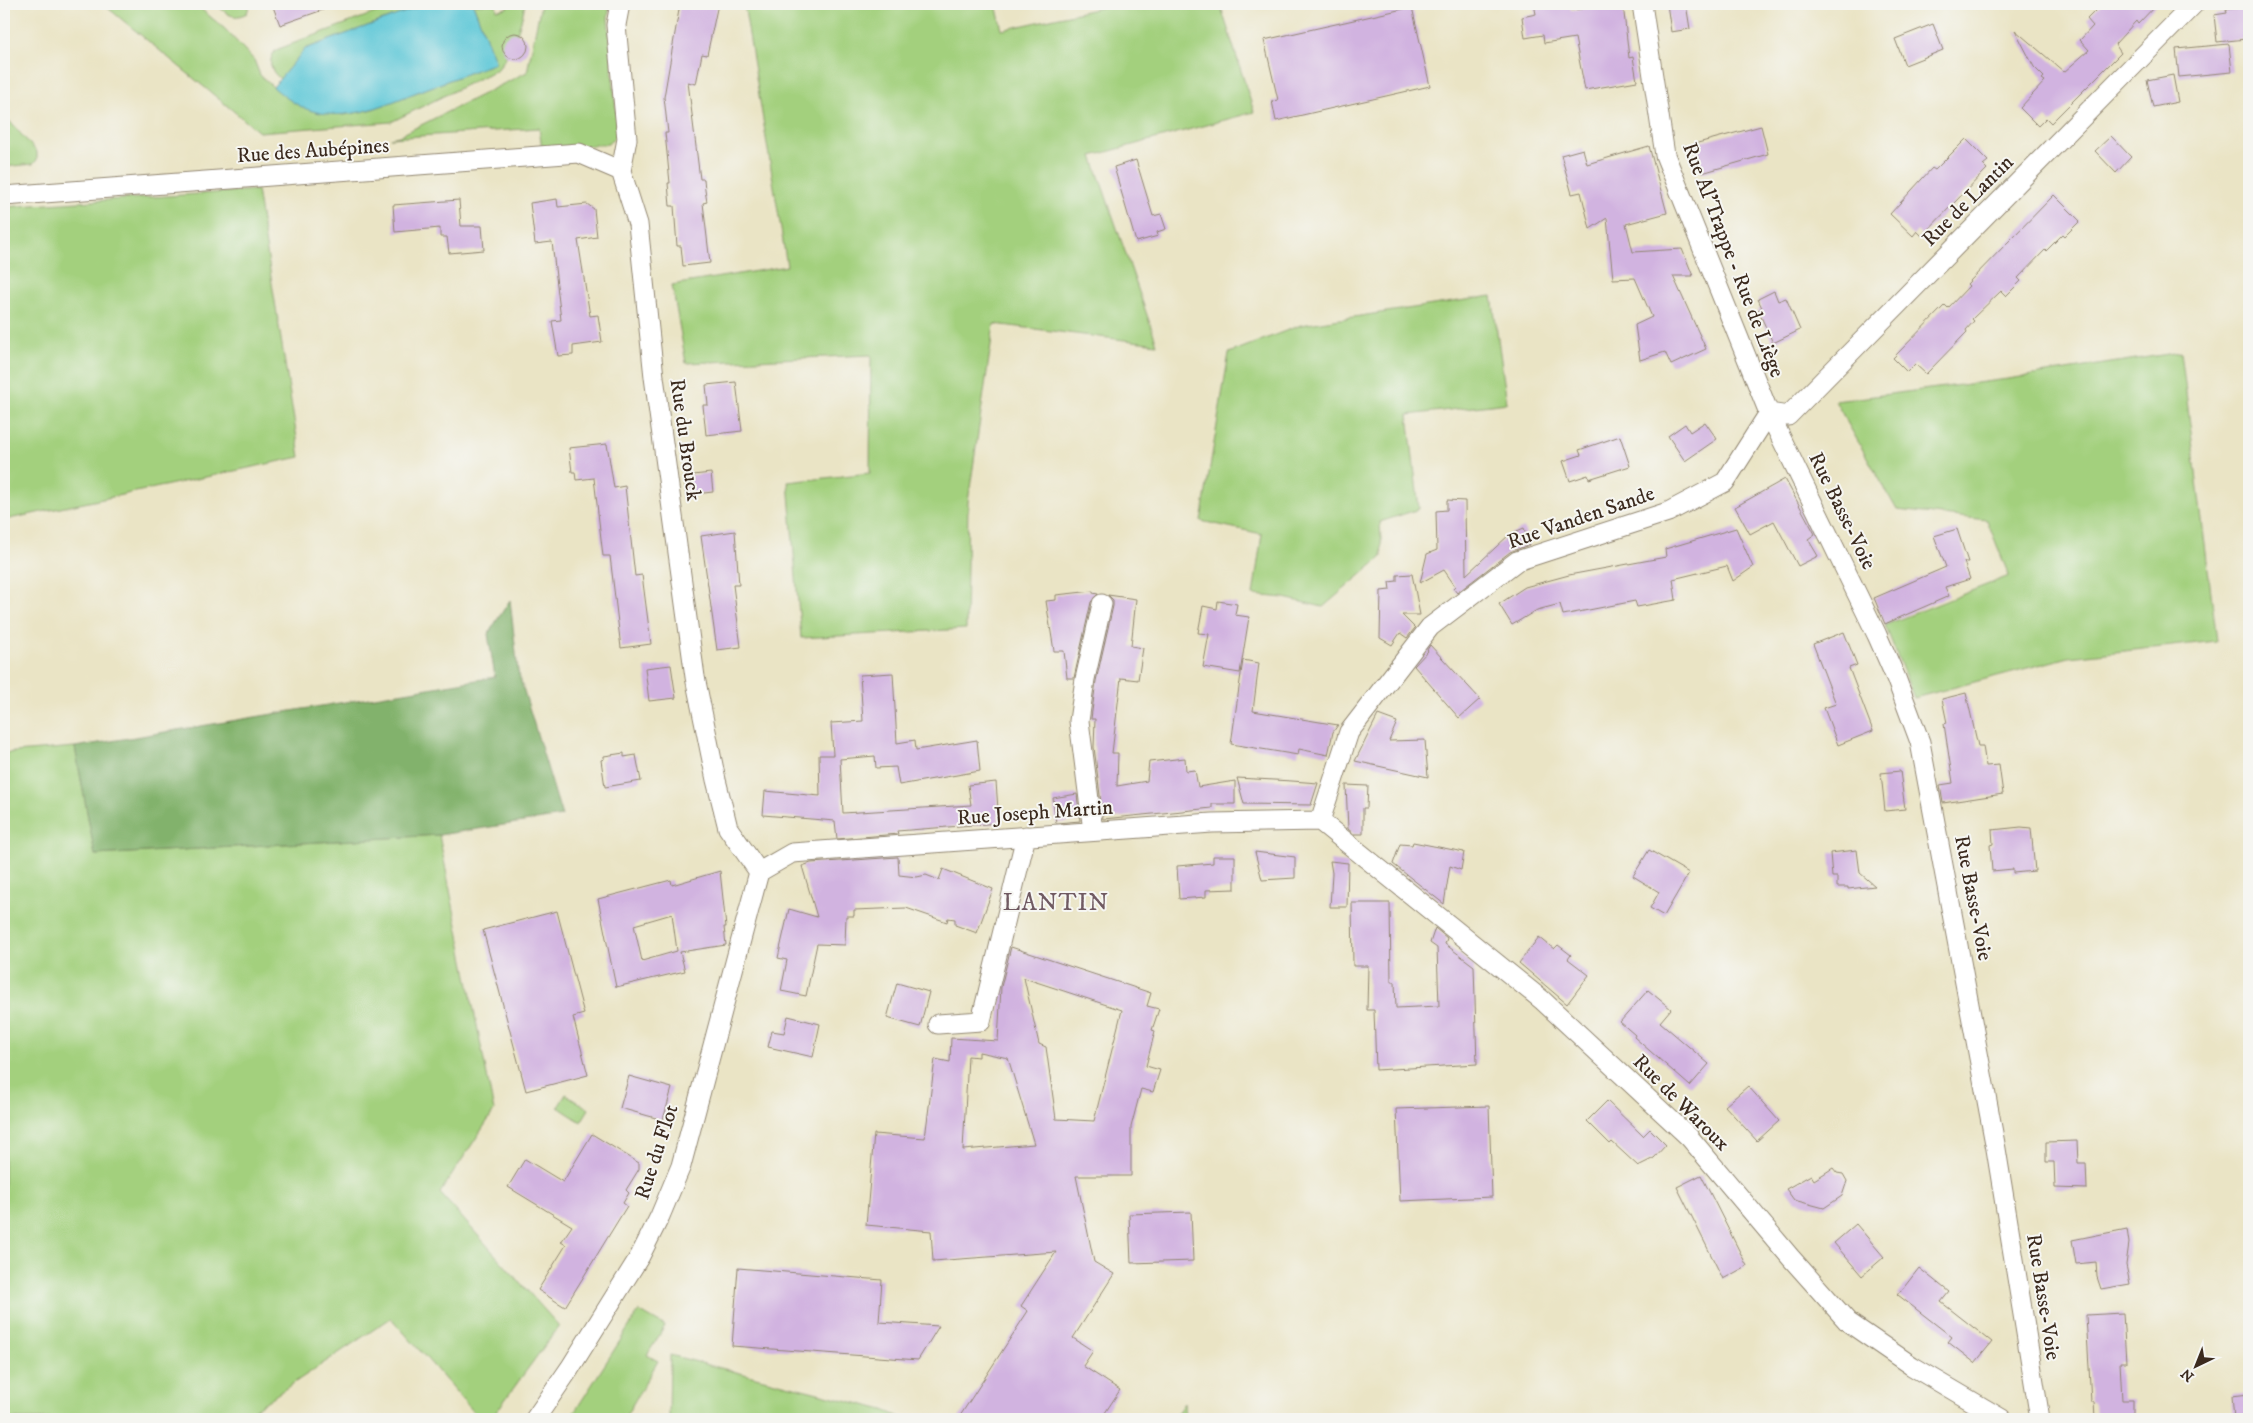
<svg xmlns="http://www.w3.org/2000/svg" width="2253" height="1423" viewBox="0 0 2253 1423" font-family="'IM FELL DW Pica',serif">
<rect width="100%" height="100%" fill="#f6f6f2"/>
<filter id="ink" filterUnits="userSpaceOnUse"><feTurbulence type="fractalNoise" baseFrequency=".02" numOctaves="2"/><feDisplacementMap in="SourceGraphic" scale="10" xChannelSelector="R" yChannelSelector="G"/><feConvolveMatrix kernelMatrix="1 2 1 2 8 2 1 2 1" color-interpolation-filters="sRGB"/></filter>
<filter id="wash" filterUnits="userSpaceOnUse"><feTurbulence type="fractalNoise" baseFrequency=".0096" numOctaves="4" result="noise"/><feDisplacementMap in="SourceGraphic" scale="20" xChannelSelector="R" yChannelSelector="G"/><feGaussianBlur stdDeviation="1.12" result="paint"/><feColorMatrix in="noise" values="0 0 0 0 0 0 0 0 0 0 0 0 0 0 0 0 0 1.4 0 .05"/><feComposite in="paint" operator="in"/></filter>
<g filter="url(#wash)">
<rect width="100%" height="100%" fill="#eae4c5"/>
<path fill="#a3d07d" stroke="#6f7d4e" d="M103,4H195L225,29L254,60L260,75L273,87L296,104L316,112L344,115L370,110L495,63L473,4H496L497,10L507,8V4H525C520,28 513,48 498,69L391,122L259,132Z
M215,4H250L247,13C232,21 227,13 215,4Z
M398,4H427L305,49L280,79C270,70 267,61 276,50Z
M541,4H610L608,18L617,123L616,136L608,144L542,149L539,128L390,138L399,136L527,72Z
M744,4H996L1002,30L1117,4H1220L1254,112L1092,156L1157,344L994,324L968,502L966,629L801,638L788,482L870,473L871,355L686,363L672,285L787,266Z
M4,115L37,152V160L33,164L4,167Z
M257,190L300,457L4,520V207Z
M1492,296L1507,403L1408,415L1419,509L1380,522L1382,557L1323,607L1284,598L1253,595L1262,534L1201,521L1229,353L1301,325Z
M2181,352L2217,641L2069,657L1914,698L1885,625L2009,576L1987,520L1897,510L1835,401L2008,379Z
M75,747L95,855L439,835L494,1111L440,1193L559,1326L491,1419H480L391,1318L240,1419H4V753Z
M566,1094L589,1109L581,1122L558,1107Z
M639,1311L665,1326L647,1355L658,1361L624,1419H570Z
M670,1355L884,1410L904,1419H669Z
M1184,1403L1185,1419H1173Z"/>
<path fill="#82b26c" stroke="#5e6e45" d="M510,600L518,671L562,816L439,835L95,855L75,747L495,677L488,634Z"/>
<path fill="#5dc7d7" stroke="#4c787a" d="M427,4H473L496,63C470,72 445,82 420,91C386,104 353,121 316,112C299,108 286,98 273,87L305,49Z"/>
<g id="blocks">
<path fill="#d1b3e0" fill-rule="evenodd" d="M272,4H333L334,6L280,25Z
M680,4H718L707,55L702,54L696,84L688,82L700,179H704L705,190L707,202L703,203L710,263L683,266L681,246H677L674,206H670L669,195L668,183H670L665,133H668L664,97Z
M1534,4H1570L1571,10L1623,4L1629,58L1633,57L1637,81L1585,90L1575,38L1544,43L1543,35L1525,38L1522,17L1536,14Z
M1667,4H1686L1690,29L1671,32Z
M2102,4H2157L2138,24L2136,21L2115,44L2121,53L2051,123L2046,118L2038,126L2020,108L2045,81L2042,79L2044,77L2034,67L2015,30L2064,72L2089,50L2080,40L2093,26L2087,19Z
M1412,7L1430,86L1276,121L1272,101L1278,100L1264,40Z
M2249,8V33L2245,34L2246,39L2217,42L2214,15L2227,13L2226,9Z
M1933,24L1943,50L1905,65L1895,39Z
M502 46a13 13 0 1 1 26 0a13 13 0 1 1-26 0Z
M2229,44L2232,72L2179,77L2176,49Z
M2173,75L2178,102L2153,107L2147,80Z
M1761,126L1768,154L1702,173L1694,144Z
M2111,136L2131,157L2116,173L2095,151Z
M1966,139L1988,161L1983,165L1987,169L1922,236L1917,231L1913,236L1890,214L1932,168L1935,170Z
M1649,146L1667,213L1626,224L1633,252L1682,249L1693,276H1673L1706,349L1671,365L1665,352L1640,360L1635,325L1652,317L1635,278L1613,279L1607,218L1590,229L1581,192L1572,194L1561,155L1583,149L1587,164Z
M1136,160L1153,216L1161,214L1166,229L1157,232L1158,236L1136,242L1114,167Z
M2054,195L2080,221L2065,236L2063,234L2046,251L2045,250L2018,278L2021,281L2006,296L2001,291L1972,319L1974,321L1966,330L1967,332L1926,374L1915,364L1907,372L1893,358L1945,305L1948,308L1969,286L1967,284Z
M557,199L558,207L587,204L594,209L597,237L578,240L590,316L598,315L602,342L573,346V355L558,356L552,321L561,320L552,242L535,244L530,203Z
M459,200L461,226H482L484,250L449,253L447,237H440V228L395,232L393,205Z
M1774,291L1778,301L1786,298L1800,330L1773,343L1758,310L1762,308L1758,299Z
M736,382L742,431L706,435L703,405H708L706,385Z
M1705,422L1717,439L1685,461L1668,436L1685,424L1690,432Z
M1620,436L1630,466L1589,479L1588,475L1570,481L1563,461L1581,455L1579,450Z
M607,444L614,488L625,486L635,576L642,575L651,644L621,648L610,556H603L594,478L576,480L575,472H572L569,448Z
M711,473L713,492L686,495L684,476Z
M1785,479L1815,534L1808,539L1818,556L1798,566L1774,521L1750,534L1735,507Z
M1447,500L1465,501L1466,575L1510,534L1524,528L1529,545L1510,552L1457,593L1453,588L1455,586L1444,570L1420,583L1427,554L1437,550L1436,511L1447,510Z
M1736,528L1753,567L1733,581L1727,566L1673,579L1676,600L1637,607L1635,601L1563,615L1560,604L1537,610L1512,625L1499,604L1525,587L1569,575L1666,557L1665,549Z
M1957,529L1968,562H1964L1970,579L1945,587L1949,596L1885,624L1874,598L1946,567L1934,536Z
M735,531L739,585H733L741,647L717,650L701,536Z
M1412,574L1420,615H1402L1415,628L1407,638L1400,633L1392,645L1380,638L1381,591L1390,590L1389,582L1397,581V575Z
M1093,591V593L1098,594L1091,602L1074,678H1067L1064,651H1054L1046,601L1056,600V595Z
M1108,595L1136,599L1131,646L1143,648L1138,680L1121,678L1112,753H1118L1117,786L1147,781L1149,762L1185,758L1186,771L1195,770L1198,787L1235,781V804H1212V808L1103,819L1094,747L1095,719H1091L1096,681L1113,606V600Z
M1218,601L1237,604L1235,615L1249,617L1240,673L1203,667L1209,634L1198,633L1203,606L1217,609Z
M1844,632L1857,665L1849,668L1873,731L1838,745L1824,708L1836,704L1813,644Z
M1430,645L1480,699L1459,718L1414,666L1428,651L1427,650Z
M1243,660L1259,663L1253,711L1338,725L1333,732L1328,755L1299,749L1298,755L1231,744Z
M671,665L676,698L649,701L645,668Z
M893,673L897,743L915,740L916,750L977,740L980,771L899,785L896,767L876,768L875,756L840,759L843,813L971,805L968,785L996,782L999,823L897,831L898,834L837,839L835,821L763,815L765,791L820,796L819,755H833L831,723L863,721L860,675Z
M1966,693L1978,746H1983L1986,766L1999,765L2003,794L1943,803L1940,785L1953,783L1944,724L1947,723L1942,699Z
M1378,715L1397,722L1389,741L1425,740L1428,777L1355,761Z
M624,753V757L636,755L641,781L605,787L601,760L604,759V756Z
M1900,771L1905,809L1885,811L1881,773Z
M1237,778L1292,781L1318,783L1311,805L1244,804Z
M1346,785L1368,786L1367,808H1363V834H1354L1348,829Z
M1077,794L1080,821L1056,823L1053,798Z
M2021,827L2031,828L2035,871L2013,873V869L1992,871L1990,845L1993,844L1992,830Z
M1413,842L1464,852L1461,870L1450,866L1444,904L1393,864L1400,844L1412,845Z
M1649,850L1689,873L1664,916L1650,908L1659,892L1633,876Z
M1857,850L1860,873L1875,886L1848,889V887H1837V877H1832L1830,853Z
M1255,852L1295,857V878L1262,880Z
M1213,856H1235V889L1206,890V897L1179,899L1177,866L1213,863Z
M898,857L899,875L917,877L926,875L939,880L943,869L993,889L977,933L955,925V919L948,918L947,922L906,908L854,910V916H846L845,945L817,944L806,996L781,991L787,960L778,958L789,909L817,917L802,866L811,863Z
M1330,861L1348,863L1347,907H1330L1332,873Z
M720,871L726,927H724L726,945L680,952L685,971L616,987L598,899L671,880L672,885ZM672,914L677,951L642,961L634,925Z
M1352,903H1390L1391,982H1395L1396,1008L1439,1006L1437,948L1430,943L1435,928L1447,938L1445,944L1474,966L1477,1064L1376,1070L1374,1010H1367L1368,966H1353Z
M557,911L584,1014L573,1017L588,1075L526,1091L483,930Z
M1539,937L1554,949L1558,945L1571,955L1568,959L1589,975L1567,1004L1519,963Z
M1011,947L1151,993L1147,1006L1159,1009L1152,1030L1155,1031L1146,1066L1160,1070L1153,1092L1141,1089L1131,1127V1176H1076L1094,1262L1114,1274L1073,1338L1093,1351L1083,1366L1120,1390L1101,1419H958L1028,1311L1021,1306L1056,1252L933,1261L931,1231L866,1225L874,1134L925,1138L935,1059L950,1062L951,1038L998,1041L1001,987ZM1024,978L1122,1010L1094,1121L1056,1119L1046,1047L1039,1044ZM979,1052L1008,1058L1034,1144L963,1150L968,1056L979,1057Z
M897,983L929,992L920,1027L887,1018Z
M1648,990L1671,1009L1660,1022L1709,1064L1690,1086L1634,1037L1635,1035L1620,1022Z
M788,1016L820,1024L813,1057L768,1047L772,1031L784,1033Z
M629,1076L672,1088L663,1120L620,1108Z
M1748,1086L1779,1121L1757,1141L1725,1106Z
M1607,1101L1643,1136L1650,1129L1666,1145L1654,1158L1638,1166L1612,1142L1610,1144L1587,1121Z
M1489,1106L1492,1197L1400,1201L1396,1109Z
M592,1134L639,1163V1169L626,1190L629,1193L623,1203L627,1206L565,1307L538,1290L566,1245L561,1242L572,1226L508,1187L525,1159L563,1182Z
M2077,1141L2078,1163H2086L2087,1189L2055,1188L2054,1162H2046V1142Z
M1833,1168L1837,1173L1843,1174L1847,1181L1842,1196L1824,1208L1794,1200L1786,1189L1811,1175L1814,1180Z
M1701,1175L1747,1266L1723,1279L1677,1187Z
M1191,1212L1193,1261L1131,1263L1129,1214Z
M1856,1224L1884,1257L1862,1276L1834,1243Z
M2127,1229L2129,1243L2126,1265L2130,1284L2101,1289L2097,1277L2096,1262L2076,1264L2072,1240Z
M738,1268L882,1280L879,1322L939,1326L918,1360L732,1346Z
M1919,1268L1949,1292L1941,1302L1992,1342L1975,1363L1948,1342L1952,1337L1898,1295Z
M2123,1313L2126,1362H2120L2122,1400H2133V1419H2095L2094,1402H2091L2086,1315Z
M2249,1394V1419H2234L2232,1396Z"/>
</g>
</g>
<g filter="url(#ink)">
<use href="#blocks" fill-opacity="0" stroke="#928772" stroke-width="1"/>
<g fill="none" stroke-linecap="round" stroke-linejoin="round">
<g stroke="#928772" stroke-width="21">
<path id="minor" d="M620,4L616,25L627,139L621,171L638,224L654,377L695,677L716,780L728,828L759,872
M1642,4L1665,155L1769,413L1877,635L1896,678L1920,742L1996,1149L2040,1419
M4,196L579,153L621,171
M1769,413L1788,416L2194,4
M1320,821L1542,1000L1689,1137L1791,1258L1848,1322L1912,1366L2002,1419
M1320,821L1349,732L1430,627L1517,561L1668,512L1725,482L1769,413
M1093,831L1079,721L1085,679L1102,604
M759,872L792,853L1212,823L1320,821
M938,1024L981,1021L1026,836
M535,1419L570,1368L640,1256L660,1216L681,1166L759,872"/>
</g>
<use href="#minor" stroke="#fff" stroke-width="19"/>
</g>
</g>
<g text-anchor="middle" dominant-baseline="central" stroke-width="4" stroke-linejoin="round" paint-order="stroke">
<g font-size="21" fill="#3b2a1e" stroke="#f6f6f2">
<text transform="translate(313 151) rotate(-4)">Rue des Aubépines</text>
<text transform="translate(1968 201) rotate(-45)">Rue de Lantin</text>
<text transform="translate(1733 260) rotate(69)">Rue Al'Trappe - Rue de Liège</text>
<text transform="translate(685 440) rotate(82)">Rue du Brouck</text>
<text transform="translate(1842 511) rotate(64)">Rue Basse-Voie</text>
<text transform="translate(1581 518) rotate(-19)">Rue Vanden Sande</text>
<text transform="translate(1035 813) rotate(-4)">Rue Joseph Martin</text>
<text transform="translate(1973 898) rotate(79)">Rue Basse-Voie</text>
<text transform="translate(1681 1103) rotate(45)">Rue de Waroux</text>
<text transform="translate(657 1152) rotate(-72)">Rue du Flot</text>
<text transform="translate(2043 1297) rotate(81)">Rue Basse-Voie</text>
</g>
<g font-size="24" letter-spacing="1" fill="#705a62" stroke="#f6f6f2">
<text x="1056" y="903">LANTIN</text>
</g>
</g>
<rect width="2253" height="1423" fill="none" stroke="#f6f6f2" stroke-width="20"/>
<g transform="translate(2196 1366) rotate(223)" stroke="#f6f6f2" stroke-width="4" paint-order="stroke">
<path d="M0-4L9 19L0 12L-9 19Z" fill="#3b2a1e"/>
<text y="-8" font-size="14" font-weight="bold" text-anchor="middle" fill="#3b2a1e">N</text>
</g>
</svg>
